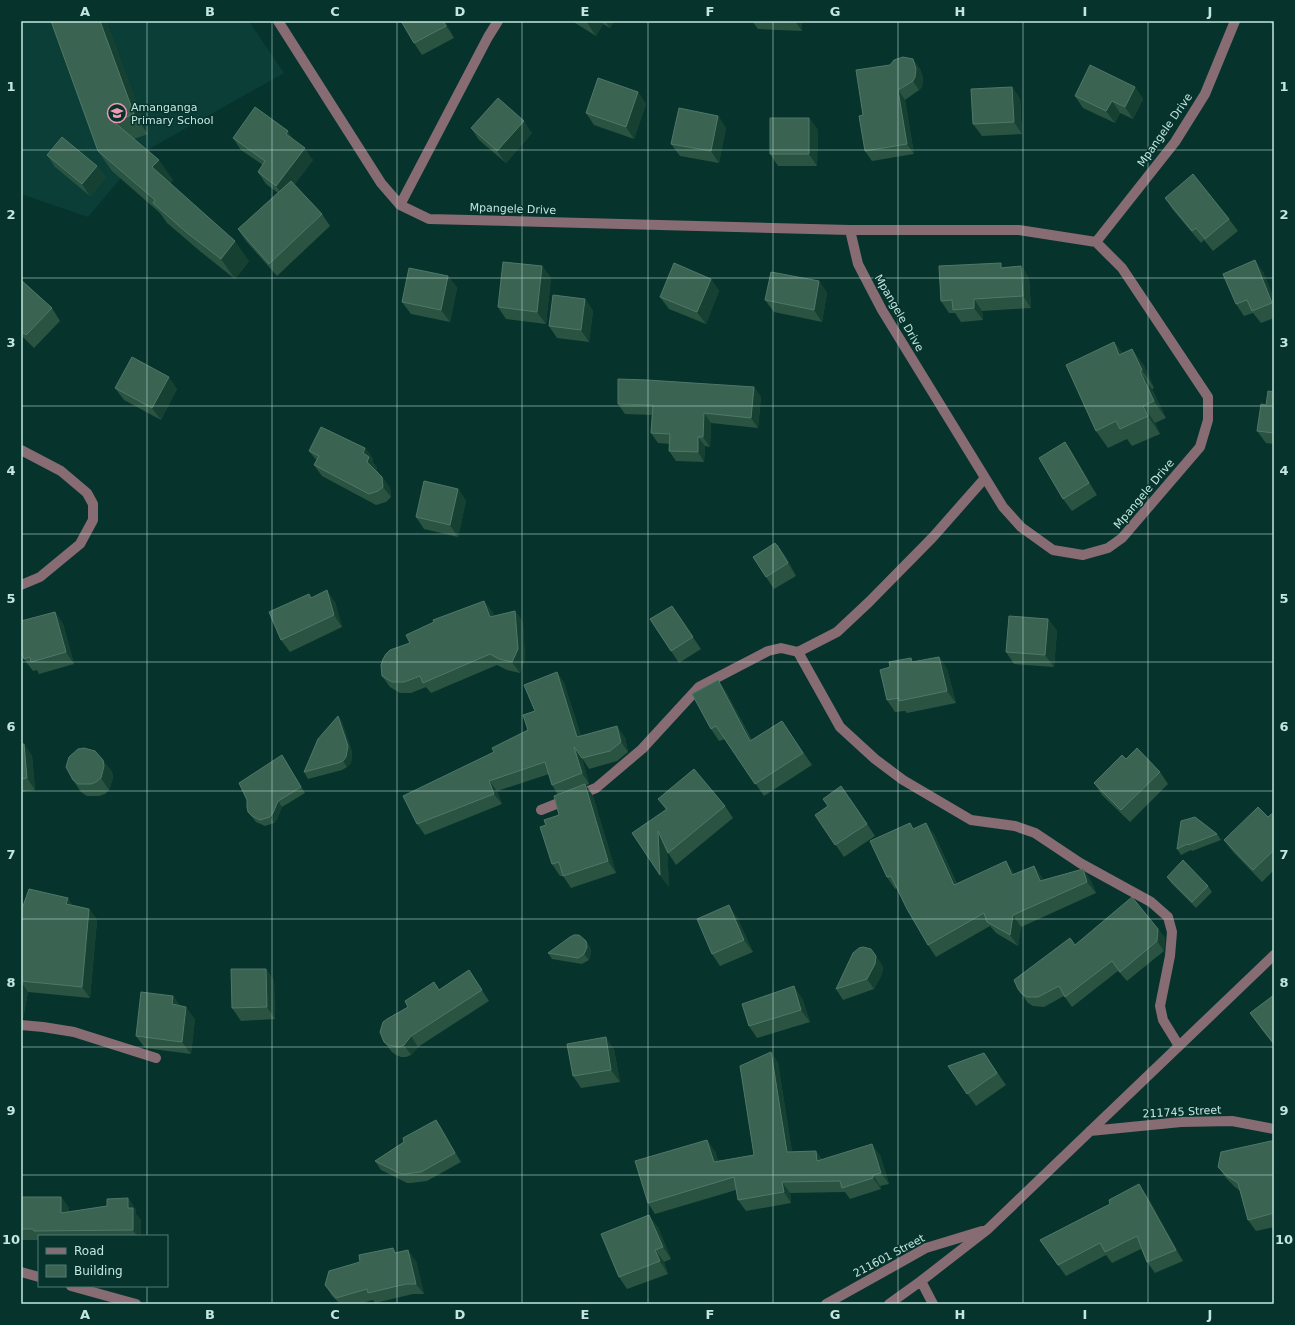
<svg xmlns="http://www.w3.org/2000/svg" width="1295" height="1325" viewBox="0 0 1295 1325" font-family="'DejaVu Sans',sans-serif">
<rect width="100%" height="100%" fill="#07332d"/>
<path fill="#0b3e37" d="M21,21H249L284,73L142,153L88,217L21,194Z"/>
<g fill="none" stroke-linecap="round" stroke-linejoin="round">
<path stroke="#876c73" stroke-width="10" d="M278,21L381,183L400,205L429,219L850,230H1019L1096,242L1175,142L1205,94L1235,21
M400,205L488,37L498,21
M850,230L858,264L882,310L1003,507L1021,527L1053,550L1083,555L1108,548L1122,538L1200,447L1208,420V397L1122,268L1096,242
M21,450L61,471L87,493L93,504V520L80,544L40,577L21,585
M798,652L837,632L869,602L933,537L985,478
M541,810L596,788L642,749L699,687L768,651L781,648L798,652L840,727L875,759L903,780L971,820L1015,826L1035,833L1080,863L1151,902L1168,917L1172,932L1170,956L1160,1006L1163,1020L1179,1046
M21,1025L43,1027L74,1032L156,1058
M1090,1131L1181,1122L1232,1121L1274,1129
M21,1272L39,1277
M921,1281L933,1304
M71,1286L136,1304
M826,1304L926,1248L982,1231
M889,1304L921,1281L988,1229L1274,955"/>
</g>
<path fill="#2a5341" d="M51,21H106L148,134L134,139L173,180L170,183L249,261L235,279L201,252L167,223L160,213L112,171L98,151Z
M445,21L454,38L422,55L414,43Z
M572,21H614L610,28L603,24L596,36Z
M752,21H802V31L758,29Z
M1269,21H1274V27Z
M913,59L920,69L923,78L922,87L919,90L905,100L914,154L872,161L865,151L863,115L890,65Z
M1012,87L1020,99L1022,134L982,136L973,124Z
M1135,87L1143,99L1133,119L1120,113L1115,123L1083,108L1075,96Z
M638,92L646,104L634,139L594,125L586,113Z
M718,116L726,128L719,163L680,156L671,144Z
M809,118L818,130L817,166H778L770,154Z
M471,128L532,133L506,163L479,140Z
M233,138L294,140L313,160L294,185L322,214L330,226L277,276L246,241L238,229L278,193L266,184L258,172L263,165L241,150Z
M47,155L97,166L106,178L90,196L55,167Z
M1165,198L1229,219L1238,231L1213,251L1204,240L1201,243L1173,210Z
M542,266L551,278L546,324L506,319L498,307Z
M1021,266L1029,278L1031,308L982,311L983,320L961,322L955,313H949L941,301L1004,267Z
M1263,272L1274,299V318L1261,323L1253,313L1244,316L1236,304Z
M448,276L457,288L450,322L411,314L402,302Z
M711,279L719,291L706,324L669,309L660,297Z
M21,280L52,308L60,321L34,348L21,335Z
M819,281L827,293L822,322L774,312L765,300Z
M585,299L593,311L589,342L557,338L549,326Z
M1114,342L1122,353L1132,349L1144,366L1154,388L1152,389L1166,418L1155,423L1160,434L1132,446L1127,439L1108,448L1096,431Z
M754,387L761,397L758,428L711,423L710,447L705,446L704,462L676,461L669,451V444L658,443L651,433L652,415L625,414L618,404Z
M115,388L177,389L161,420L124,400Z
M1274,392V444L1266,443L1257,431L1266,405Z
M1065,442L1073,454L1097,495L1072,511L1063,499Z
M365,448L373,459L372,461L377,468L376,470L382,477L390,488L391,497L386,502L376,505L322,476L314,465L317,461L309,451Z
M458,489L466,501L458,537L424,529L416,517Z
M777,545L786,557L796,576L774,589L766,577Z
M311,598L335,602L342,627L290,652L281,640Z
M672,606L701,649L679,663L671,651Z
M492,611L494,616L515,611L523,622L525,659L520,673L507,670L497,665L431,693L426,687L411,693H400L390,687L382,676L410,643Z
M55,612L63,624L74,664L39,674L37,670L33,671L24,659Z
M1048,619L1057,631L1054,667L1014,664L1006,652Z
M939,657L947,669L956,703L907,713L905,711L895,712L887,700L914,662Z
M557,672L564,683L581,736L625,737L628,752L617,761L589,769L582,758L589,784L586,785L593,796L616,873L571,888L563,876H560L552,864L546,825L559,815L558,795L552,785L549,774L497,791L502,804L425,835L417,824L494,752L528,730L535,711Z
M718,680L726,692L752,740L782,721L812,765L764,796L725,739L719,741L711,729Z
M338,716L342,722L352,752L351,763L347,767L342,770L308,779L304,772Z
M21,744H24L32,756L35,790L21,792Z
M1126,759L1160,772L1168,784L1130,822L1102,795L1094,783Z
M103,760L112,772L113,778L109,790L105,794L99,796H87L81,792L73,780Z
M286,761L305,793L282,807L277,819L274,823L265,826L256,822L248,812Z
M850,798L875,836L844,857L815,815Z
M658,799L725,806L733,818L676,865L667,851L669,887L660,875L666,810Z
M1274,812V870L1262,882L1233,852L1224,840L1268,817Z
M1195,817L1217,834L1221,840L1192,851L1191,850L1181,855L1177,849Z
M914,829L934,834L957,884L1014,873L1015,874L1034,866L1043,880L1083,869L1091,881L1096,893L1021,927L1018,946L996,933L990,926L936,957L928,945L897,888L895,889L887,877Z
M1167,877L1208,886L1212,892L1196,908L1171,883Z
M73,905L89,909L97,920L90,998L28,992L23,1019H21V906Z
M737,917L753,952L720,966L712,954Z
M1158,929L1165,938L1164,951L1127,981L1118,971L1072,1007L1064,996L1044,1007L1033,1006L1028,1003L1018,989L1075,945Z
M586,941L590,947L591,953L589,960L582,964L552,959L548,953Z
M883,966L882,974L874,989L843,1000L836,989Z
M266,969L274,981L275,1019L241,1021L232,1008Z
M469,970L489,1001L418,1047L411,1055L406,1057H401L396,1055L392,1052L384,1042L439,990Z
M1274,995V1045L1262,1030L1250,1013Z
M173,996L180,1006L195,1019L191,1054L145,1048L136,1036Z
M802,998L810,1022L757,1038L749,1026Z
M614,1049L620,1082L581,1088L573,1076Z
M771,1052L778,1063L792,1152L816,1151L822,1160L880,1155L889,1184L880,1186L881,1189L850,1199L845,1192L790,1193L791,1203L746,1211L738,1200L736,1190L655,1214L648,1203L715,1151L718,1161L754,1155Z
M984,1053L1006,1085L976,1106L948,1066Z
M436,1120L442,1129L461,1162L427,1181L411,1183H407L381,1170L375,1161Z
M1274,1141V1227L1256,1231L1248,1220L1240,1191L1235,1187L1226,1178L1218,1167Z
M1146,1194L1183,1261L1155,1273L1147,1262L1141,1249L1112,1263L1106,1255L1066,1276L1040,1240Z
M21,1197H61L69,1208V1212L107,1206L128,1198L136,1210V1214L141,1220V1236H39V1240H21Z
M658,1227L671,1259L664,1262L668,1274L627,1289L619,1277Z
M397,1253L416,1261L424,1294H413L375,1303L373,1300L359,1304H340L332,1296L325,1285Z"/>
<path fill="#154032" d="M100,21H106L148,134L134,114Z
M443,21H445L454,38L446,26Z
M586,21H602L603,24L596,36Z
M605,21H614L610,28Z
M795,21H802V31Z
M913,59L920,69L923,78L922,87L919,90L913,81Z
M1012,87L1020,99L1022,134L1014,122Z
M1135,87L1143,99L1133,119L1125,107Z
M898,90L905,100L914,154L907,144Z
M638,92L646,104L634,139L626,127Z
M1112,101L1120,113L1115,123L1106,111Z
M718,116L726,128L719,163L711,151Z
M809,118L818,130L817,166L809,154Z
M524,121L532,133L506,163L497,151Z
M288,131L296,143L286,134Z
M305,148L313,160L285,198L276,186Z
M159,160L173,180L166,188L152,167Z
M97,166L106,178L90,196L82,184Z
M235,241L249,261L235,279L221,259Z
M1255,260L1263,272L1274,299V305L1272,303Z
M542,266L551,278L546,324L537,312Z
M1021,266L1029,278L1031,308L1023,296Z
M448,276L457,288L450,322L441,310Z
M711,279L719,291L706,324L697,312Z
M819,281L827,293L822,322L814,310Z
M585,299L593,311L589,342L581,330Z
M974,299L982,311L983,320L974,308Z
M1114,342L1126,360L1119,355Z
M1132,349L1144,366L1154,388L1142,370Z
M1140,371L1152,389L1166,418L1154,401Z
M169,377L177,389L161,420L152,408Z
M754,387L761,397L758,428L751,418Z
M1143,406L1155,423L1160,434L1148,416Z
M704,413L711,423L710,447L703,437Z
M698,437L705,446L704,462L698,452Z
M1065,442L1073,454L1097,495L1089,483Z
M365,448L373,459L372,461L377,468L374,473L367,462L363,453Z
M382,477L390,488L391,497L383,487Z
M458,489L466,501L458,537L450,525Z
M777,545L786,557L796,576L788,563Z
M327,590L335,602L342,627L334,615Z
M484,601L492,611L498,628L490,617Z
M672,606L681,618L701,649L693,637Z
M515,611L523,622L525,659L520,673L512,662Z
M55,612L63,624L74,664L66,652Z
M1048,619L1057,631L1054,667L1045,655Z
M939,657L947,669L956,703L947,691Z
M557,672L564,683L585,748L577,737Z
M718,680L726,692L758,753L750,741Z
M338,716L342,722L352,752L351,763L347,767L343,761Z
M617,726L625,737L628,752L621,742Z
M24,744L32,756L35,790L27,778Z
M574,747L582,757L589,784L582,773Z
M282,755L286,761L305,793L301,787Z
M103,760L112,772L113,778L109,790L101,778Z
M489,781L497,791L502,804L494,794Z
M585,784L593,796L616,873L608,861Z
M278,801L282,807L277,819L274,823L270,817Z
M926,823L934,834L962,897L954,885Z
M658,831L667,843L669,887L660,875Z
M1006,861L1014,873L1020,886L1012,875Z
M1034,866L1042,877L1049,893L1040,881Z
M1083,869L1091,881L1096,893L1087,882Z
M68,898L75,909L66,904Z
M729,905L737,917L753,952L744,940Z
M89,909L97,920L90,998L82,987Z
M1013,915L1021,927L1018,946L1010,935Z
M1158,929L1165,938L1164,951L1157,941Z
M586,941L590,947L591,953L589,960L584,954Z
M876,956L883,966L882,974L874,989L867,979Z
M266,969L274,981L275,1019L267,1007Z
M21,982L28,992L23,1019L21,1016Z
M794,986L802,998L810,1022L801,1010Z
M173,996L181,1008L172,1004Z
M186,1007L195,1019L191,1054L182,1042Z
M411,1036L418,1047L411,1055L404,1045Z
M606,1037L614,1049L620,1082L611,1070Z
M771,1052L778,1063L794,1163L787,1152Z
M436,1120L442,1129L461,1162L455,1153Z
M707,1140L715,1151L722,1173L714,1162Z
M872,1144L880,1155L889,1184L881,1173Z
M816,1151L824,1162L817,1161Z
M873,1175L880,1186L881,1189L873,1178Z
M782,1182L790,1193L791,1203L784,1192Z
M1139,1184L1146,1194L1183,1261L1176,1250Z
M61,1197L69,1208V1224L61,1213Z
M128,1198L136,1210V1214L141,1220V1236H137L133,1230L128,1208Z
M649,1215L658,1227L671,1259L663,1247Z
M408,1250L416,1261L424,1294L416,1284Z
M655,1250L664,1262L668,1274L660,1261Z"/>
<path fill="#3a6352" stroke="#507868" d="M51,21H100L134,114L114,122L159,160L152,167L235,241L221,259L186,232L153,203L155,200L98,151Z
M401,21H443L446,26L414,43Z
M903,57L913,59L916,69L915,77L913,81L898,90L907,144L865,151L859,116L863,115L856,70L890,65L894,60Z
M1090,65L1135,87L1125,107L1112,101L1106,111L1075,96Z
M598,78L638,92L626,127L586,113Z
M1012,87L1014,122L973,124L971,89Z
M498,98L524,121L497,151L471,128Z
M255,107L288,131L286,134L305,148L276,186L258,172L265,161L233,138Z
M679,108L718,116L711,151L671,144Z
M770,118H809V154H770Z
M62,137L97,166L82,184L47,155Z
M1193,174L1229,219L1205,239L1196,228L1192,231L1165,198Z
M291,181L322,214L269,264L238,229Z
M1255,260L1272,303L1252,311L1247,300L1236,304L1223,274Z
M503,262L542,266L537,312L498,307Z
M674,263L711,279L697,312L660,297Z
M1001,263V268L1021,266L1023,296L974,299V308L953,310L952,300L941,301L939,266Z
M409,268L448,276L441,310L402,302Z
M771,272L819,281L814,310L765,300Z
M21,280L52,308L26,335L21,331Z
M553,295L585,299L581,330L549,326Z
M1114,342L1119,355L1132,349L1142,370L1140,371L1154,401L1143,406L1148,416L1120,429L1116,421L1096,431L1066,365Z
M132,357L169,377L152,408L115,388Z
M618,379L647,380L754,387L751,418L704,413L703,437H698V452L669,451L670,434L651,433L653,405L618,404Z
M1268,391L1274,392V433L1257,431L1261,404L1266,405Z
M321,427L365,448L363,453L369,457L367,462L382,477L383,487L378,491L369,494L314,465L319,456L309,451Z
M1065,442L1089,483L1063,499L1039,458Z
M424,481L458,489L450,525L416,517Z
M775,543L776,545H777L788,563L766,577L753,557Z
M327,590L334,615L281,640L269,612L309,594L311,598Z
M484,601L490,617L515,611L518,649L512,662L499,659L490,654L423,683L420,676L404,682H392L382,676L381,665L383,659L386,654L390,650L410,643L406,635L434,622L433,620Z
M672,606L693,637L671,651L650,619Z
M55,612L66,652L31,662L30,657L24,659L21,650V621Z
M1009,616L1048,619L1045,655L1006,652Z
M939,657L947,691L899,701V698L887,700L880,670L890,667L889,662L911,658L912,662Z
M557,672L577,737L617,726L621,742L610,751L582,758L574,747L582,773L552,785L545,762L489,781L494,794L417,824L403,796L494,752L492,748L528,730L523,715L535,711L524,685Z
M718,680L750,741L782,721L803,753L755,784L716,726L711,729L692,694Z
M338,716L348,746L346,757L343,761L338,763L304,772L318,739Z
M21,744H24L27,778L21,779Z
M84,748L95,751L103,760L104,766L101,778L96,782L91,784H78L73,780L66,767L69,757L78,749Z
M1137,748L1160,772L1121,810L1094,783L1122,755L1126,759Z
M282,755L301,787L278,801L273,813L270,817L260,820L252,816L248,812L247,807V800L239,783Z
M694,769L725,806L668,853L658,831L660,875L632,833L667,809L658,799Z
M585,784L608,861L563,876L559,862L552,864L540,827L546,825L544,820L559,815L554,796Z
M841,786L867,824L835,845L815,815L828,806L823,799Z
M1258,807L1268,817L1274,812V850L1253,870L1224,840Z
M1195,817L1217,834L1188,845L1187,844L1177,849L1181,821Z
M910,823L913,829L926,823L954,885L1006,861L1012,875L1034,866L1040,881L1083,869L1087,882L1013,915L1010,935L987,922L984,913L928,945L907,909L891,876L887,877L870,841Z
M1183,860L1208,886L1192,902L1167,877Z
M29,889L68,898L66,904L89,909L82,987L21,981V906H23Z
M1132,897L1158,929L1157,941L1120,972L1112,961L1065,997L1059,986L1038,997H1027L1022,994L1018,989L1014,980L1070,938L1075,945Z
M729,905L744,940L712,954L697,919Z
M574,935H579L586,941L587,947L584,954L578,958L548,953L570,937Z
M863,947L871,949L876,956L875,964L867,979L836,989L853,953L859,948Z
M231,969H266L267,1007L232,1008Z
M469,970L482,990L411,1036L404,1045L399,1047L394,1046L388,1045L384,1042L380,1032L383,1022L387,1019L408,1007L405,1001L434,982L439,990Z
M794,986L801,1010L749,1026L742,1004Z
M141,992L173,996L172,1004L186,1007L182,1042L136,1036Z
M1274,995V1044L1250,1013Z
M606,1037L611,1070L573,1076L567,1044Z
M771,1052L787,1152L816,1151L817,1161L872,1144L881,1173L873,1175V1178L842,1188L840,1181L782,1182L784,1192L738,1200L734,1177L648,1203L635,1161L707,1140L714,1162L754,1155L740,1066Z
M984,1053L997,1073L967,1094L948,1066Z
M436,1120L455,1153L421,1172L405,1174H401L375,1161L404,1142L403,1138Z
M1271,1141H1274V1213L1248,1220L1238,1183L1227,1176L1218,1167L1221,1152Z
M1139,1184L1176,1250L1147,1262L1137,1236L1105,1252L1100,1243L1058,1265L1040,1240L1110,1204L1109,1200Z
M21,1197H61V1213L107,1206V1199L128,1198V1208H133V1230L34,1231L33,1229H21Z
M649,1215L663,1247L655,1250L660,1261L619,1277L601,1234Z
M393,1248L395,1253L408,1250L416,1284H406L368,1293L367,1289L336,1298L325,1285L329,1271L360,1262L359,1255Z"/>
<path fill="none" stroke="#c3e7e0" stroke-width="1" stroke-opacity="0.55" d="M147,21V1236M272,21V1304M397,21V1304M522,21V1304M648,21V1304M773,21V1304M898,21V1304M1023,21V1304M1148,21V1304M21,150H1274M21,278H1274M21,406H1274M21,534H1274M21,662H1274M21,791H1274M21,919H1274M21,1047H1274M21,1175H1274M147,1286V1304"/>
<defs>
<g id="school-ring" transform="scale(1)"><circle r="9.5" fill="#07332d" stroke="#f19ab3" stroke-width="1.5"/><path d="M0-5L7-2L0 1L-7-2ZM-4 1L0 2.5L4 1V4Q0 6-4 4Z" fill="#f19ab3"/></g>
</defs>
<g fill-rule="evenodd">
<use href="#school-ring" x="117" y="113"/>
</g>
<g text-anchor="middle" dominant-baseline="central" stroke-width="3" stroke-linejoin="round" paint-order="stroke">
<g font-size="11" fill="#c3e7e0" stroke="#07332d" text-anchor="start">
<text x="131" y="107">Amanganga<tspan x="131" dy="13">Primary School</tspan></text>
</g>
<g font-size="11" fill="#c3e7e0" stroke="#07332d">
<text transform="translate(1165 130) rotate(-55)">Mpangele Drive</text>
<text transform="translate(513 209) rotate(2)">Mpangele Drive</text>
<text transform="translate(899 313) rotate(60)">Mpangele Drive</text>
<text transform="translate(1144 494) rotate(-50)">Mpangele Drive</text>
<text transform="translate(1182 1112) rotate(-3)">211745 Street</text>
<text transform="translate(889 1256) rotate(-28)">211601 Street</text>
</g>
</g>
<rect width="1295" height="1325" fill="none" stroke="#07332d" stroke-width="44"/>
<rect x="38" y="1235" width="130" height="52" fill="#07332d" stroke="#527b75"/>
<rect x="46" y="1248" width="20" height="6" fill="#876c73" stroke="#527b75"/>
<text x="74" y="1255" font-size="12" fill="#c3e7e0">Road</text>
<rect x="46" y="1265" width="20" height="12" fill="#3a6352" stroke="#527b75"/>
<text x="74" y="1275" font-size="12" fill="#c3e7e0">Building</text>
<rect x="22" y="22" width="1251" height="1281" fill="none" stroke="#c3e7e0" stroke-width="1.5"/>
<g font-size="13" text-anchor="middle" font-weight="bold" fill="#c3e7e0">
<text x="85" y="16">A</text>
<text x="210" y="16">B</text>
<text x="335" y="16">C</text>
<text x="460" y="16">D</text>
<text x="585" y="16">E</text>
<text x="710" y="16">F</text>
<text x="835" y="16">G</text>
<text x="960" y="16">H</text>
<text x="1085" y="16">I</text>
<text x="1210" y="16">J</text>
<text x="11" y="91">1</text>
<text x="1284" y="91">1</text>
<text x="11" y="219">2</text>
<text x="1284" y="219">2</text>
<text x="11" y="347">3</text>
<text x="1284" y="347">3</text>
<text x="11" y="475">4</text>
<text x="1284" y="475">4</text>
<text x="11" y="603">5</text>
<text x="1284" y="603">5</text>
<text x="11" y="731">6</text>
<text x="1284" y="731">6</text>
<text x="11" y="859">7</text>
<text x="1284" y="859">7</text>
<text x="11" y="987">8</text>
<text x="1284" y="987">8</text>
<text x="11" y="1115">9</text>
<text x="1284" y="1115">9</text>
<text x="11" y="1244">10</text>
<text x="1284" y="1244">10</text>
<text x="85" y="1319">A</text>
<text x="210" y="1319">B</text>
<text x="335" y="1319">C</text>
<text x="460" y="1319">D</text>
<text x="585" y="1319">E</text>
<text x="710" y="1319">F</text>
<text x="835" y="1319">G</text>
<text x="960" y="1319">H</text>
<text x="1085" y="1319">I</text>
<text x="1210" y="1319">J</text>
</g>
</svg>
